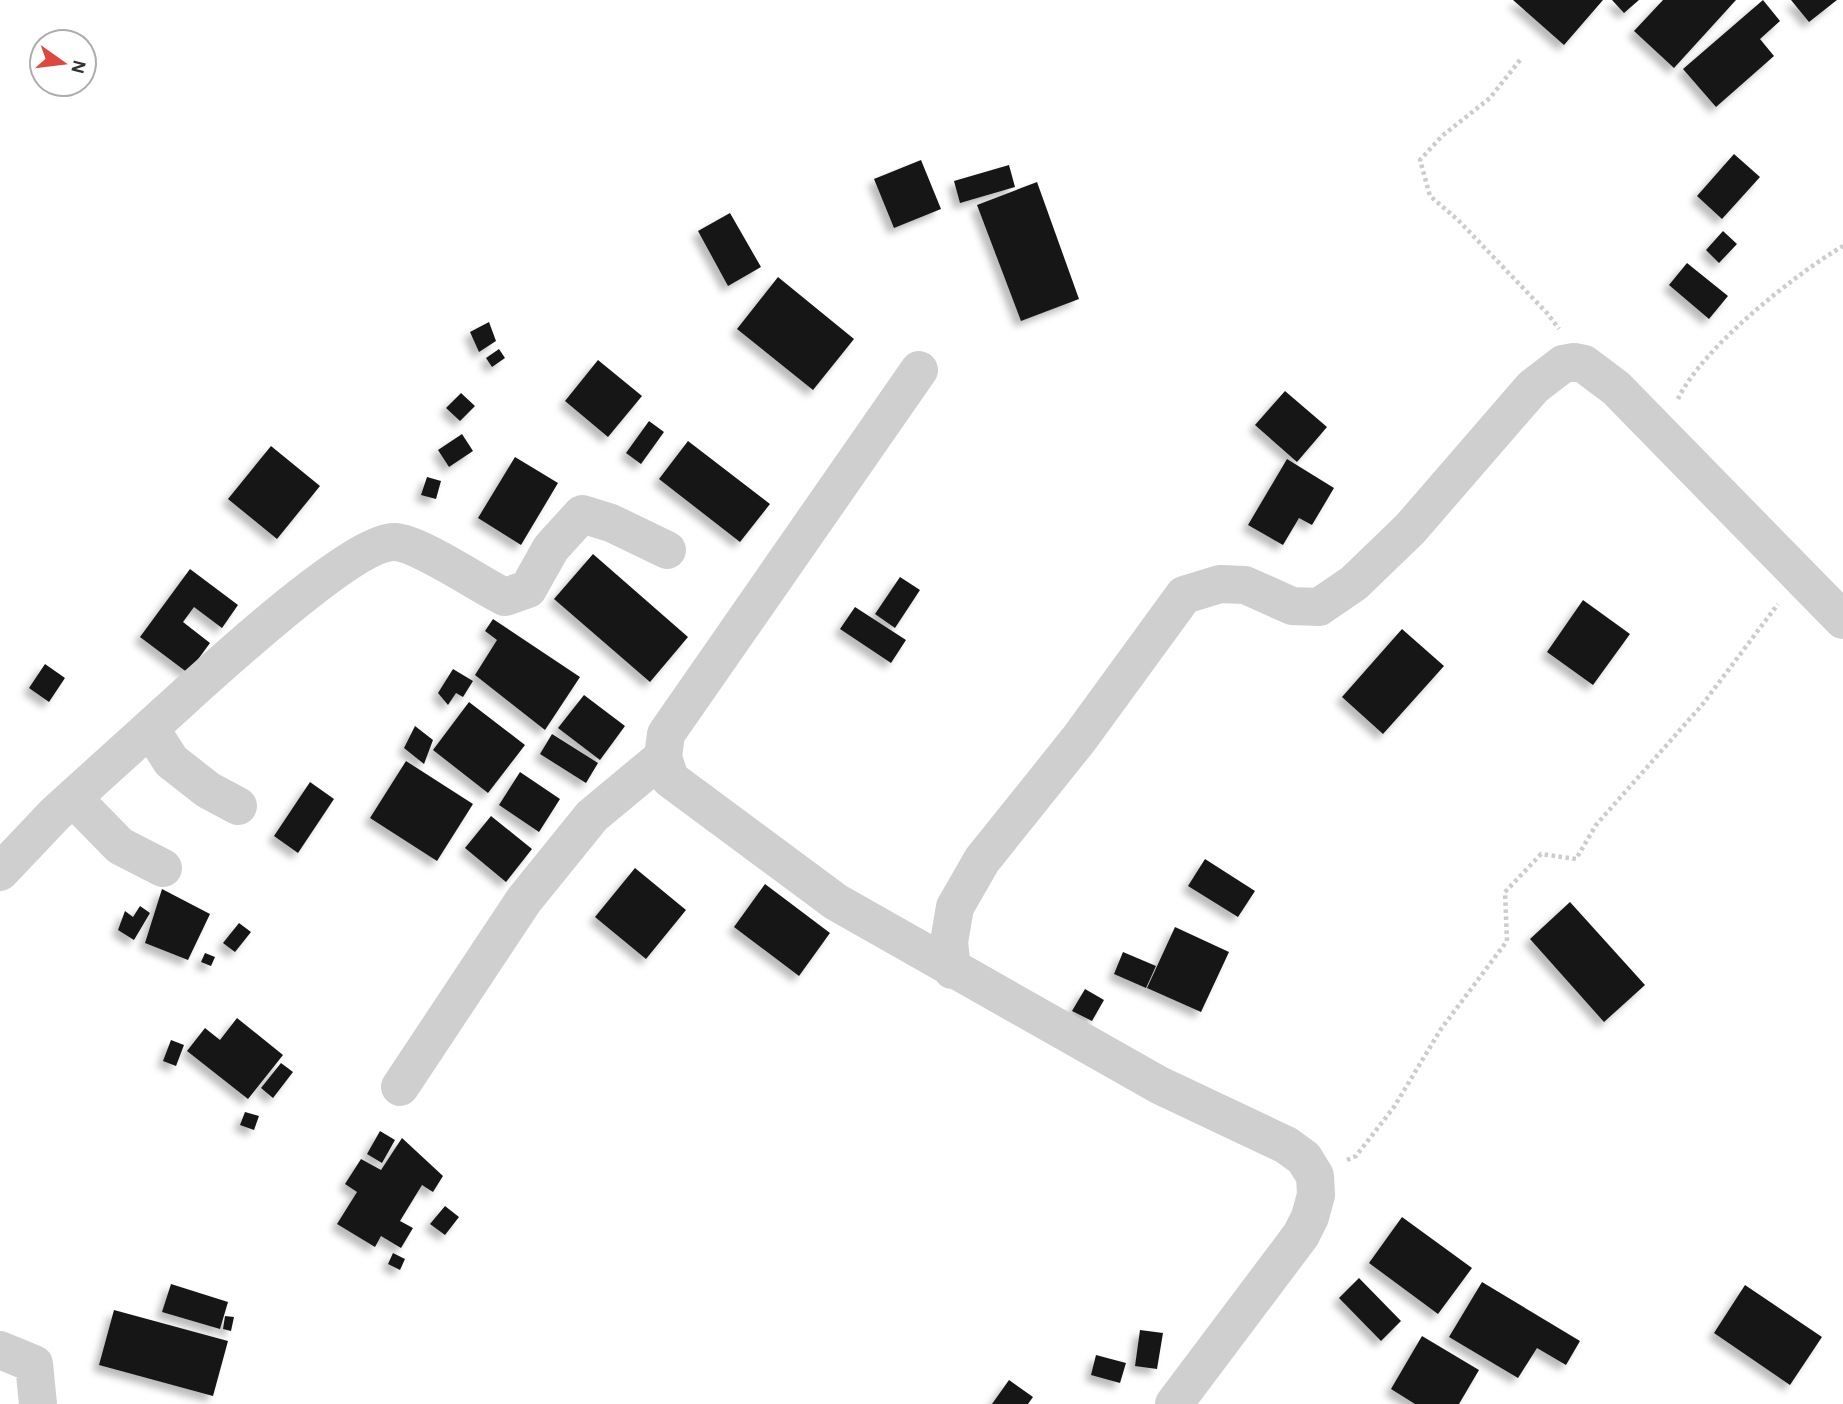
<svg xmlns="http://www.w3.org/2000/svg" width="1843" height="1404" viewBox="0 0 1843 1404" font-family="'Alegreya Sans',sans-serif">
<defs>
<filter id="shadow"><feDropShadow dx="-6" dy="6" stdDeviation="3.5" flood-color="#0004"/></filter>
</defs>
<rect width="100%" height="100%" fill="#fff"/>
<path fill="#191919" filter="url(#shadow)" d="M1513,0H1603L1564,45Z
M1612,0H1639L1624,13Z
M1663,0H1736L1674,68L1634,31Z
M1763,0L1780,21L1760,39L1774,56L1716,107L1683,69Z
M1791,0H1837L1809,22Z
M1734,154L1760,177L1722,219L1697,196Z
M921,160L941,209L894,228L874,179Z
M1009,165L1015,187L960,203L954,181Z
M1037,182L1079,299L1021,321L977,205Z
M730,213L761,267L728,286L698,231Z
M1723,231L1737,244L1719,263L1706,250Z
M1687,263L1728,296L1709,319L1669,285Z
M778,277L854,339L813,390L737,329Z
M489,322L496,341L479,352L470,332Z
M499,349L505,358L492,367L486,358Z
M598,360L642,396L608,437L565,401Z
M1285,391L1327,427L1297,462L1255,425Z
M461,393L475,406L460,421L446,408Z
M649,421L664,432L641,464L626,453Z
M462,434L473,451L449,467L438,450Z
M688,441L770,504L740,542L659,479Z
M271,446L320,486L277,539L228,499Z
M515,457L558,483L521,545L478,518Z
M1287,459L1334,488L1312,525L1299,518L1283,545L1248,525Z
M427,477L441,481L436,499L421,495Z
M593,554L688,637L650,682L554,599Z
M190,569L238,605L222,628L194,607L183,622L210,643L188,673L140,637Z
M900,577L920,590L895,628L875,614Z
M1583,600L1630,634L1593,685L1547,652Z
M855,607L906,640L891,663L840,629Z
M493,619L580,677L545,730L475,675L497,640L485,631Z
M1402,629L1444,666L1383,734L1342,697Z
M45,664L65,678L49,702L29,688Z
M453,669L473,681L463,697L456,693L448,705L438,693Z
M584,695L625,726L600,760L558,728Z
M469,702L525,745L488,793L433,750Z
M415,726L433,740L424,764L404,748Z
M552,734L598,763L586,783L540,754Z
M406,761L473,804L437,861L370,818Z
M520,772L560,799L539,832L499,805Z
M310,782L334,799L298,853L274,836Z
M491,816L532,849L506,882L465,848Z
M1205,859L1255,891L1238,917L1188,886Z
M635,868L686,910L646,959L595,917Z
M765,884L830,933L799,976L734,927Z
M162,889L210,914L188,960L145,943Z
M1570,902L1645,985L1604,1022L1530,939Z
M140,906L150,913L134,940L118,930L125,911L133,917Z
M239,923L251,932L235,952L223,943Z
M1175,927L1229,952L1201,1012L1147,988Z
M1123,952L1156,966L1146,988L1114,974Z
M205,953L215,957L211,966L201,962Z
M1085,989L1104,1000L1092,1021L1072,1011Z
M237,1018L283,1055L248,1099L187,1051L205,1028L220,1040Z
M171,1040L184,1045L176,1066L163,1061Z
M281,1063L293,1072L273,1098L261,1088Z
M245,1112L259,1116L254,1130L240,1125Z
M380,1131L395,1140L382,1163L367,1154Z
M402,1138L443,1176L433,1192L422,1185L400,1221L413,1228L401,1248L381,1236L375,1247L337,1224L357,1192L345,1184L361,1159L381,1170Z
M445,1206L459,1217L445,1235L430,1224Z
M1402,1217L1472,1268L1438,1314L1369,1263Z
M393,1253L405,1259L400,1270L388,1264Z
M1359,1278L1401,1321L1381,1341L1339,1298Z
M1482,1282L1580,1341L1566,1365L1537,1348L1518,1378L1449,1337Z
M171,1284L228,1302L220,1329L162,1312Z
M1745,1285L1822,1337L1790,1385L1714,1333Z
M114,1310L228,1341L213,1396L99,1365Z
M225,1316L234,1317L231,1331L223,1329Z
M1140,1330L1163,1333L1157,1369L1135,1366Z
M1422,1336L1479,1370L1459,1404H1415L1391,1389Z
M1096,1355L1126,1363L1120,1383L1091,1375Z
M1009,1380L1033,1397L1028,1404H992Z"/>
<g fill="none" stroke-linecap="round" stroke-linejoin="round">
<path stroke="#ccc" stroke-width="4.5" stroke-dasharray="3.5 3.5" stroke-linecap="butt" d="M1520,60L1490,98L1442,136L1420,160L1430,196L1458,220L1547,313L1559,329
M1678,399C1702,348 1794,275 1843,246
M1347,1160L1356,1156L1394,1107L1441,1029L1507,941L1505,892L1541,854L1576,859L1596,825L1702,705L1778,604"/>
<path stroke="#cfcfcf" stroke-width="38" d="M919,370L666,734L663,757L670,779L836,902L1159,1085L1286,1145L1304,1158L1315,1176L1316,1195L1310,1217L1301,1235L1174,1404
M73,798L120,846L163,868
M238,806L208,790L171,761L150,728C192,691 349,541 395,542C419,543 480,585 505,597L528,589L551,548L582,514L611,523L667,550
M0,872L55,814L150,728
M952,970L949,942L955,907L982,860L1079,739L1184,595L1220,584L1245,585L1292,606L1319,607L1354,583L1410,529L1533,387L1563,364L1574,362L1584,364L1616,388L1843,620
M400,1087L524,900L592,816L663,757
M0,1350L34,1364L38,1404"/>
</g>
<g transform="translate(63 63) rotate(104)"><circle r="33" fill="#ffffff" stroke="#adadad" stroke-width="2"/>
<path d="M0-5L12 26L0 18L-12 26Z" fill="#de4640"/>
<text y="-10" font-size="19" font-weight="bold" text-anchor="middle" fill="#323232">N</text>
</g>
</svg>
